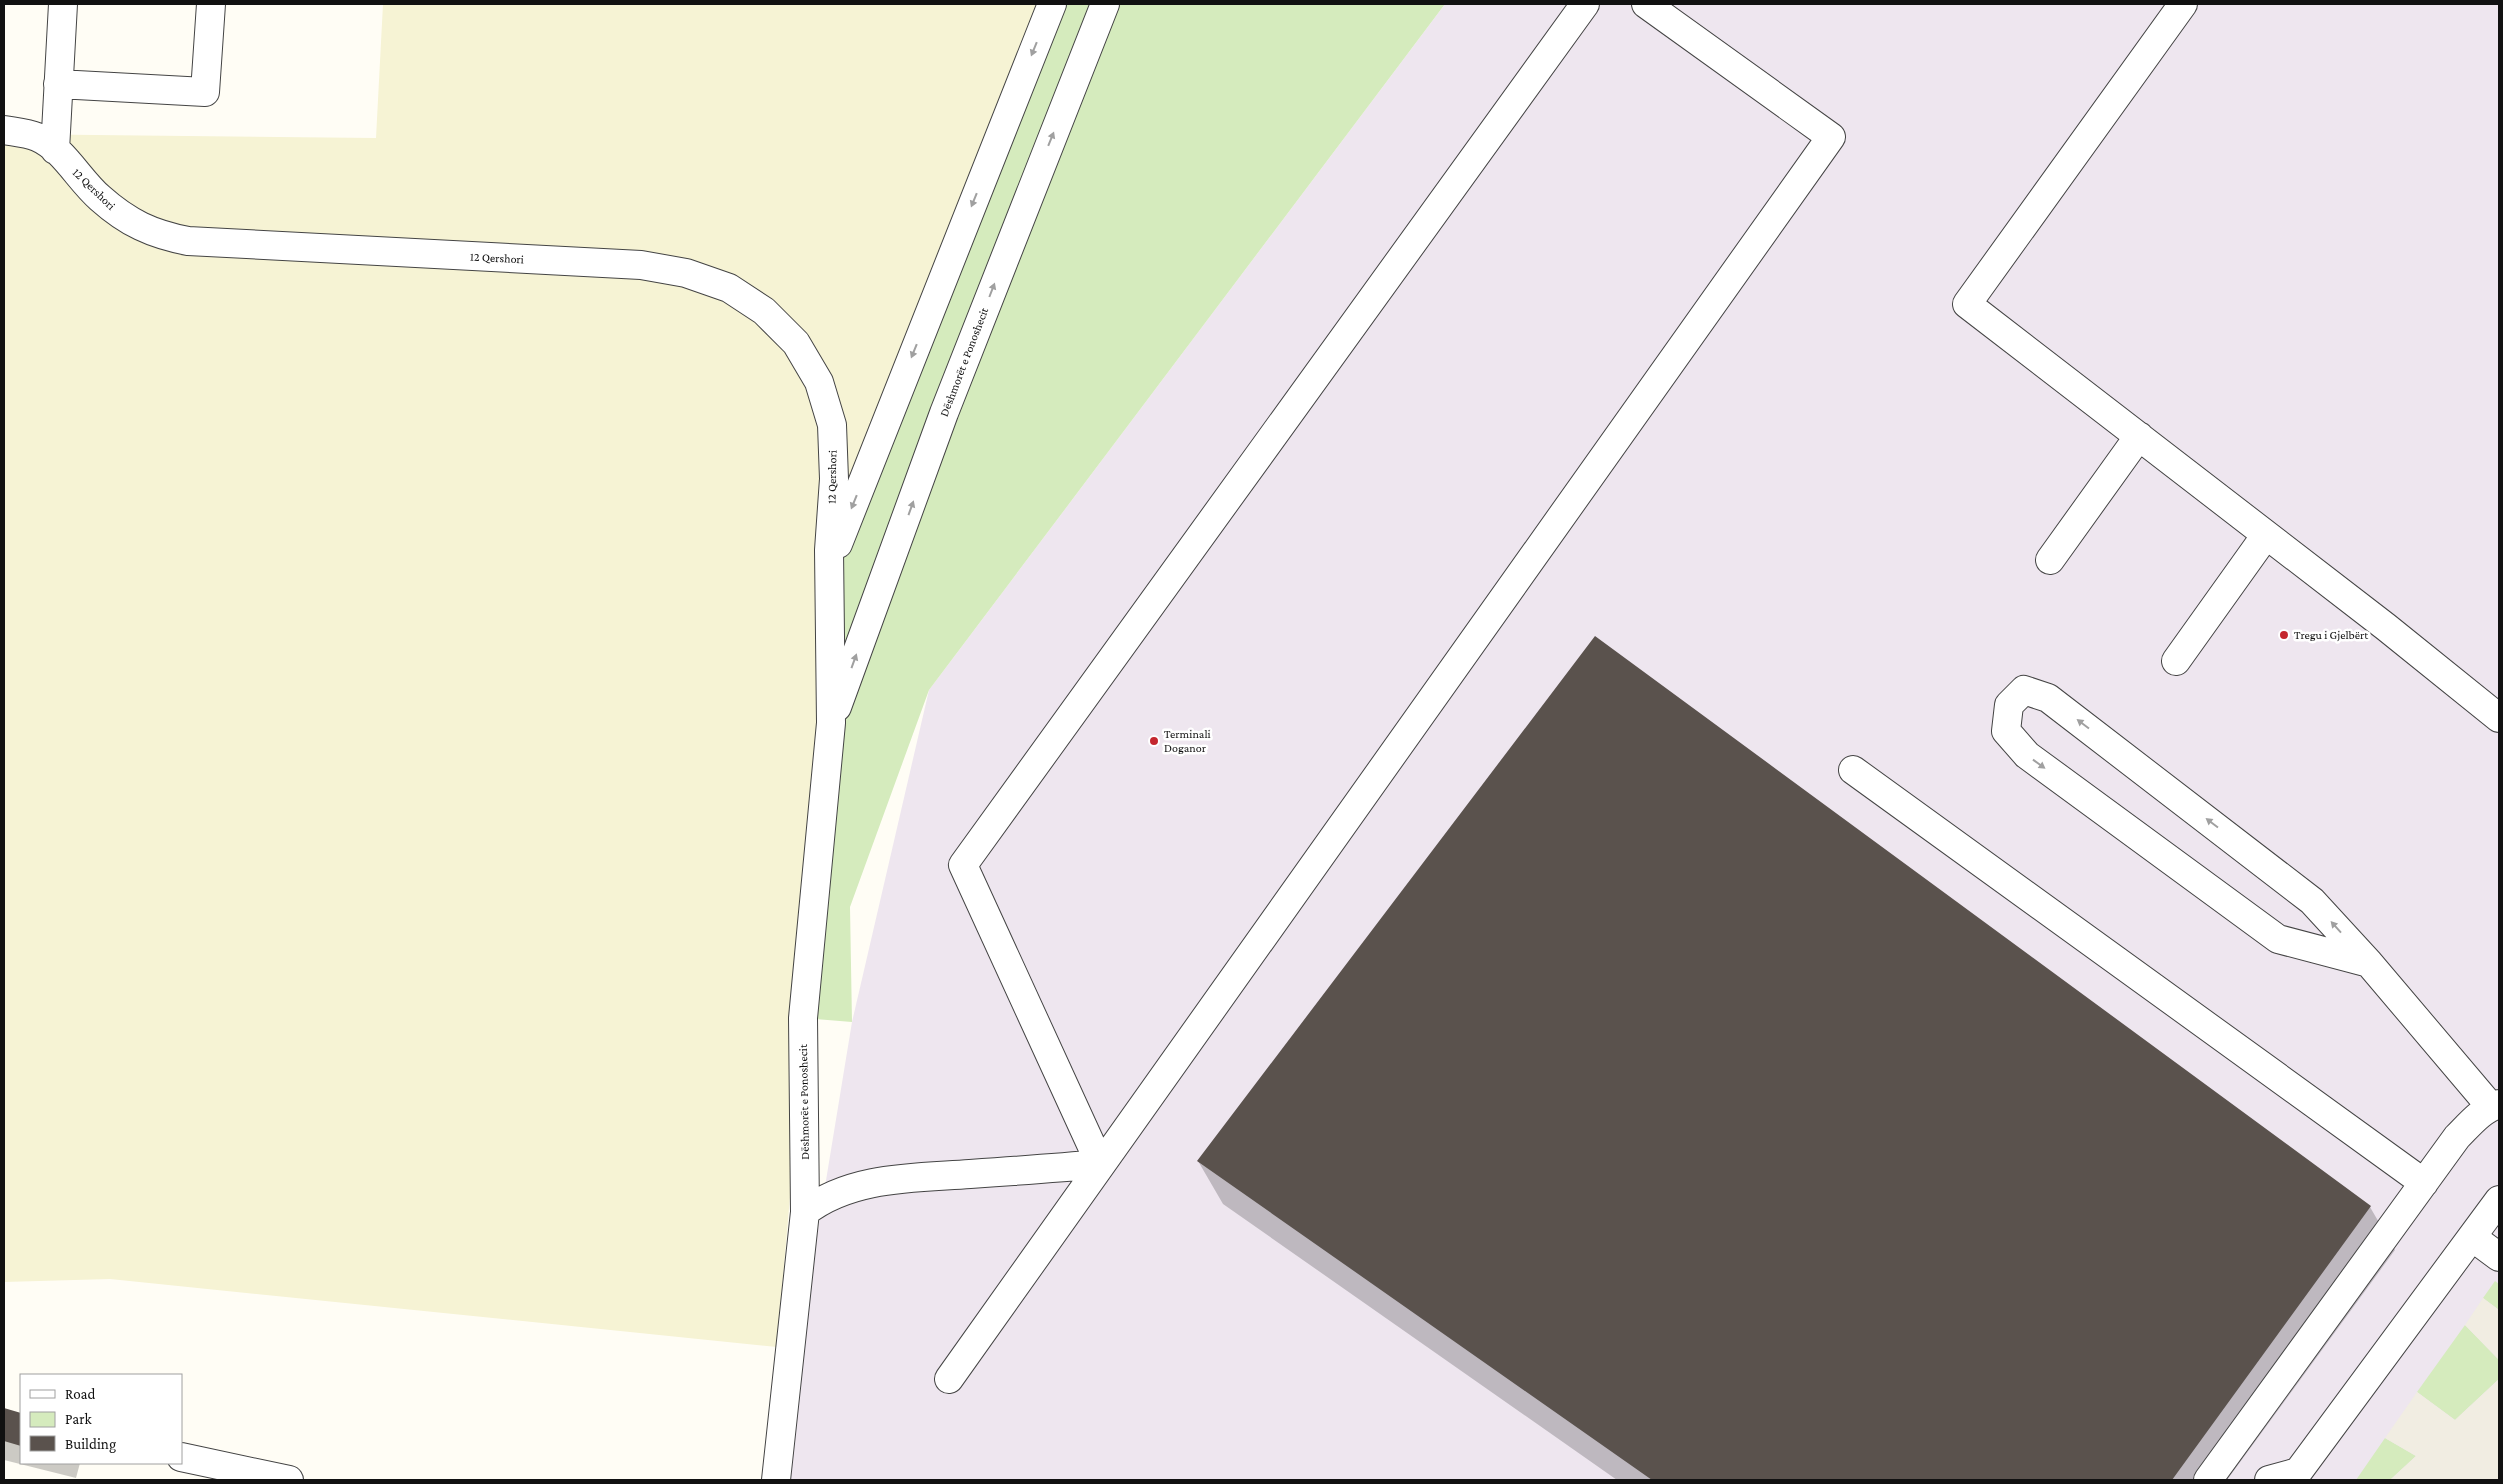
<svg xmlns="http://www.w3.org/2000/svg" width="2503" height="1484" viewBox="0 0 2503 1484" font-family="'Crimson Pro',serif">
<rect width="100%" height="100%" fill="#fffdf5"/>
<path fill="#eee6ef" d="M1445,4H2499V1480H786L799,1345L852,1022L929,690Z"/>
<path fill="#f6f3d4" d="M383,4H1057L831,723L777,1347L110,1279L4,1282V134L376,138Z"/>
<path fill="#d5ebbd" d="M1057,4H1445L929,690L850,907L852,1022L803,1018L830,564Z
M2495,1281L2499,1284V1310L2483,1298Z
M2465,1325L2499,1360V1379L2455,1420L2417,1392Z
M2385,1438L2416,1456L2390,1480H2356Z"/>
<path fill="#f1ede2" d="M2483,1298L2499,1310V1360L2465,1325Z
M2499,1379V1480H2390L2416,1456L2385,1438L2417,1392L2455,1420Z"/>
<path fill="#0003" d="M1198,1161L2370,1207L2395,1250L2227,1480H1617L1223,1204Z
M4,1410L21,1414V1463H80L76,1478L4,1460Z"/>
<path fill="#5a524d" d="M1595,636L2371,1206L2172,1480H1652L1197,1161Z
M4,1408L21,1413V1446L4,1441Z"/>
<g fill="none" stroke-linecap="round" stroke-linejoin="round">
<g stroke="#444" stroke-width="30">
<path id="minor" d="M2183,4L1967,304L2386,627L2499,718
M58,84L205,92L211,4
M4,130C15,132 27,133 37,137C63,148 79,180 100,198C128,223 152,234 188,241L641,265L686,273L729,288L764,311L796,343L819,382L832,425L834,479L829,550L831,723L803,1018L805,1212L776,1480
M55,150L63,4
M838,544L1052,4
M2050,560L2139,436
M2176,661L2266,535
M837,707L944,413L1105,4
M1853,770L2424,1183
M2369,963L2278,939L2027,755L2006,731L2009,705L2024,690L2048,698L2312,901L2369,963L2491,1107
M1100,1164L963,865L1585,4
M805,1212C851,1176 915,1178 970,1174C1014,1171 1057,1168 1100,1164
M2472,1237L2499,1257
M949,1379L1831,137L1646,4
M181,1457L289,1480
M2208,1480L2457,1137C2470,1124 2482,1109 2499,1104
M2269,1480L2298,1472L2499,1200"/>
</g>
<use href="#minor" stroke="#fff" stroke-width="28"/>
</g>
<defs><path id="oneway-solid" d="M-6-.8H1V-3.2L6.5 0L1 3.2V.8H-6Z" transform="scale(1.25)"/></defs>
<g fill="#a0a0a0">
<use href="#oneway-solid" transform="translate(1034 49) rotate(112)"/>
<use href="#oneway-solid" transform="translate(1051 139) rotate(-68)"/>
<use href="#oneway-solid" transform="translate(974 200) rotate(112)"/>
<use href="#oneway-solid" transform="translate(992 290) rotate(-69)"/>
<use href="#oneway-solid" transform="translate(914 351) rotate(112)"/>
<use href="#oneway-solid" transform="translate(854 502) rotate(112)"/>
<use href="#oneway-solid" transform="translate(911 508) rotate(-70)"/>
<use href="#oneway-solid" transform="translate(854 661) rotate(-70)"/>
<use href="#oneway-solid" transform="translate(2083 724) rotate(-143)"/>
<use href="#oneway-solid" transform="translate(2039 764) rotate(36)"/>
<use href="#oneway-solid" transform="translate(2212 823) rotate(-143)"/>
<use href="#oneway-solid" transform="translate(2336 927) rotate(-132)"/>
</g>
<g fill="#c4262e" stroke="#fff" stroke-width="2">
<circle cx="2284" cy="635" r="5"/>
<circle cx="1154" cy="741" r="5"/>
</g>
<g text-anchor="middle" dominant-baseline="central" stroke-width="5" stroke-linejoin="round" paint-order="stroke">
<g font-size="12" fill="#111" stroke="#fff">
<text transform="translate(94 189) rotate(44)">12 Qershori</text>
<text transform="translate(497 258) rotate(3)">12 Qershori</text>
<text transform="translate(964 362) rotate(-69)">Dëshmorët e Ponoshecit</text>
<text transform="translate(832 477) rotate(-89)">12 Qershori</text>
<text transform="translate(804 1102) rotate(-91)">Dëshmorët e Ponoshecit</text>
</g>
<g font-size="12" fill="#111" stroke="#fff" text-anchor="start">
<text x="2294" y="635">Tregu i Gjelbërt</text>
<text x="1164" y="734">Terminali<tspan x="1164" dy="14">Doganor</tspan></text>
</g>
</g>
<rect width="2503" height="1484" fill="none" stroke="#111111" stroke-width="10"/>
<rect x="20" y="1374" width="162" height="90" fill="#ffffff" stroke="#a0a0a0"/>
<rect x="30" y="1390" width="25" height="8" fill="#ffffff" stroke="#a0a0a0"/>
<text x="65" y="1399" font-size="15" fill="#111111">Road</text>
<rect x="30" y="1412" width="25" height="15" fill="#d5ebbd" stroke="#a0a0a0"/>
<text x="65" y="1424" font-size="15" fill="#111111">Park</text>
<rect x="30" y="1436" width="25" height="15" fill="#5a524d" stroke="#a0a0a0"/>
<text x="65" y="1449" font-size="15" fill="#111111">Building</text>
</svg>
